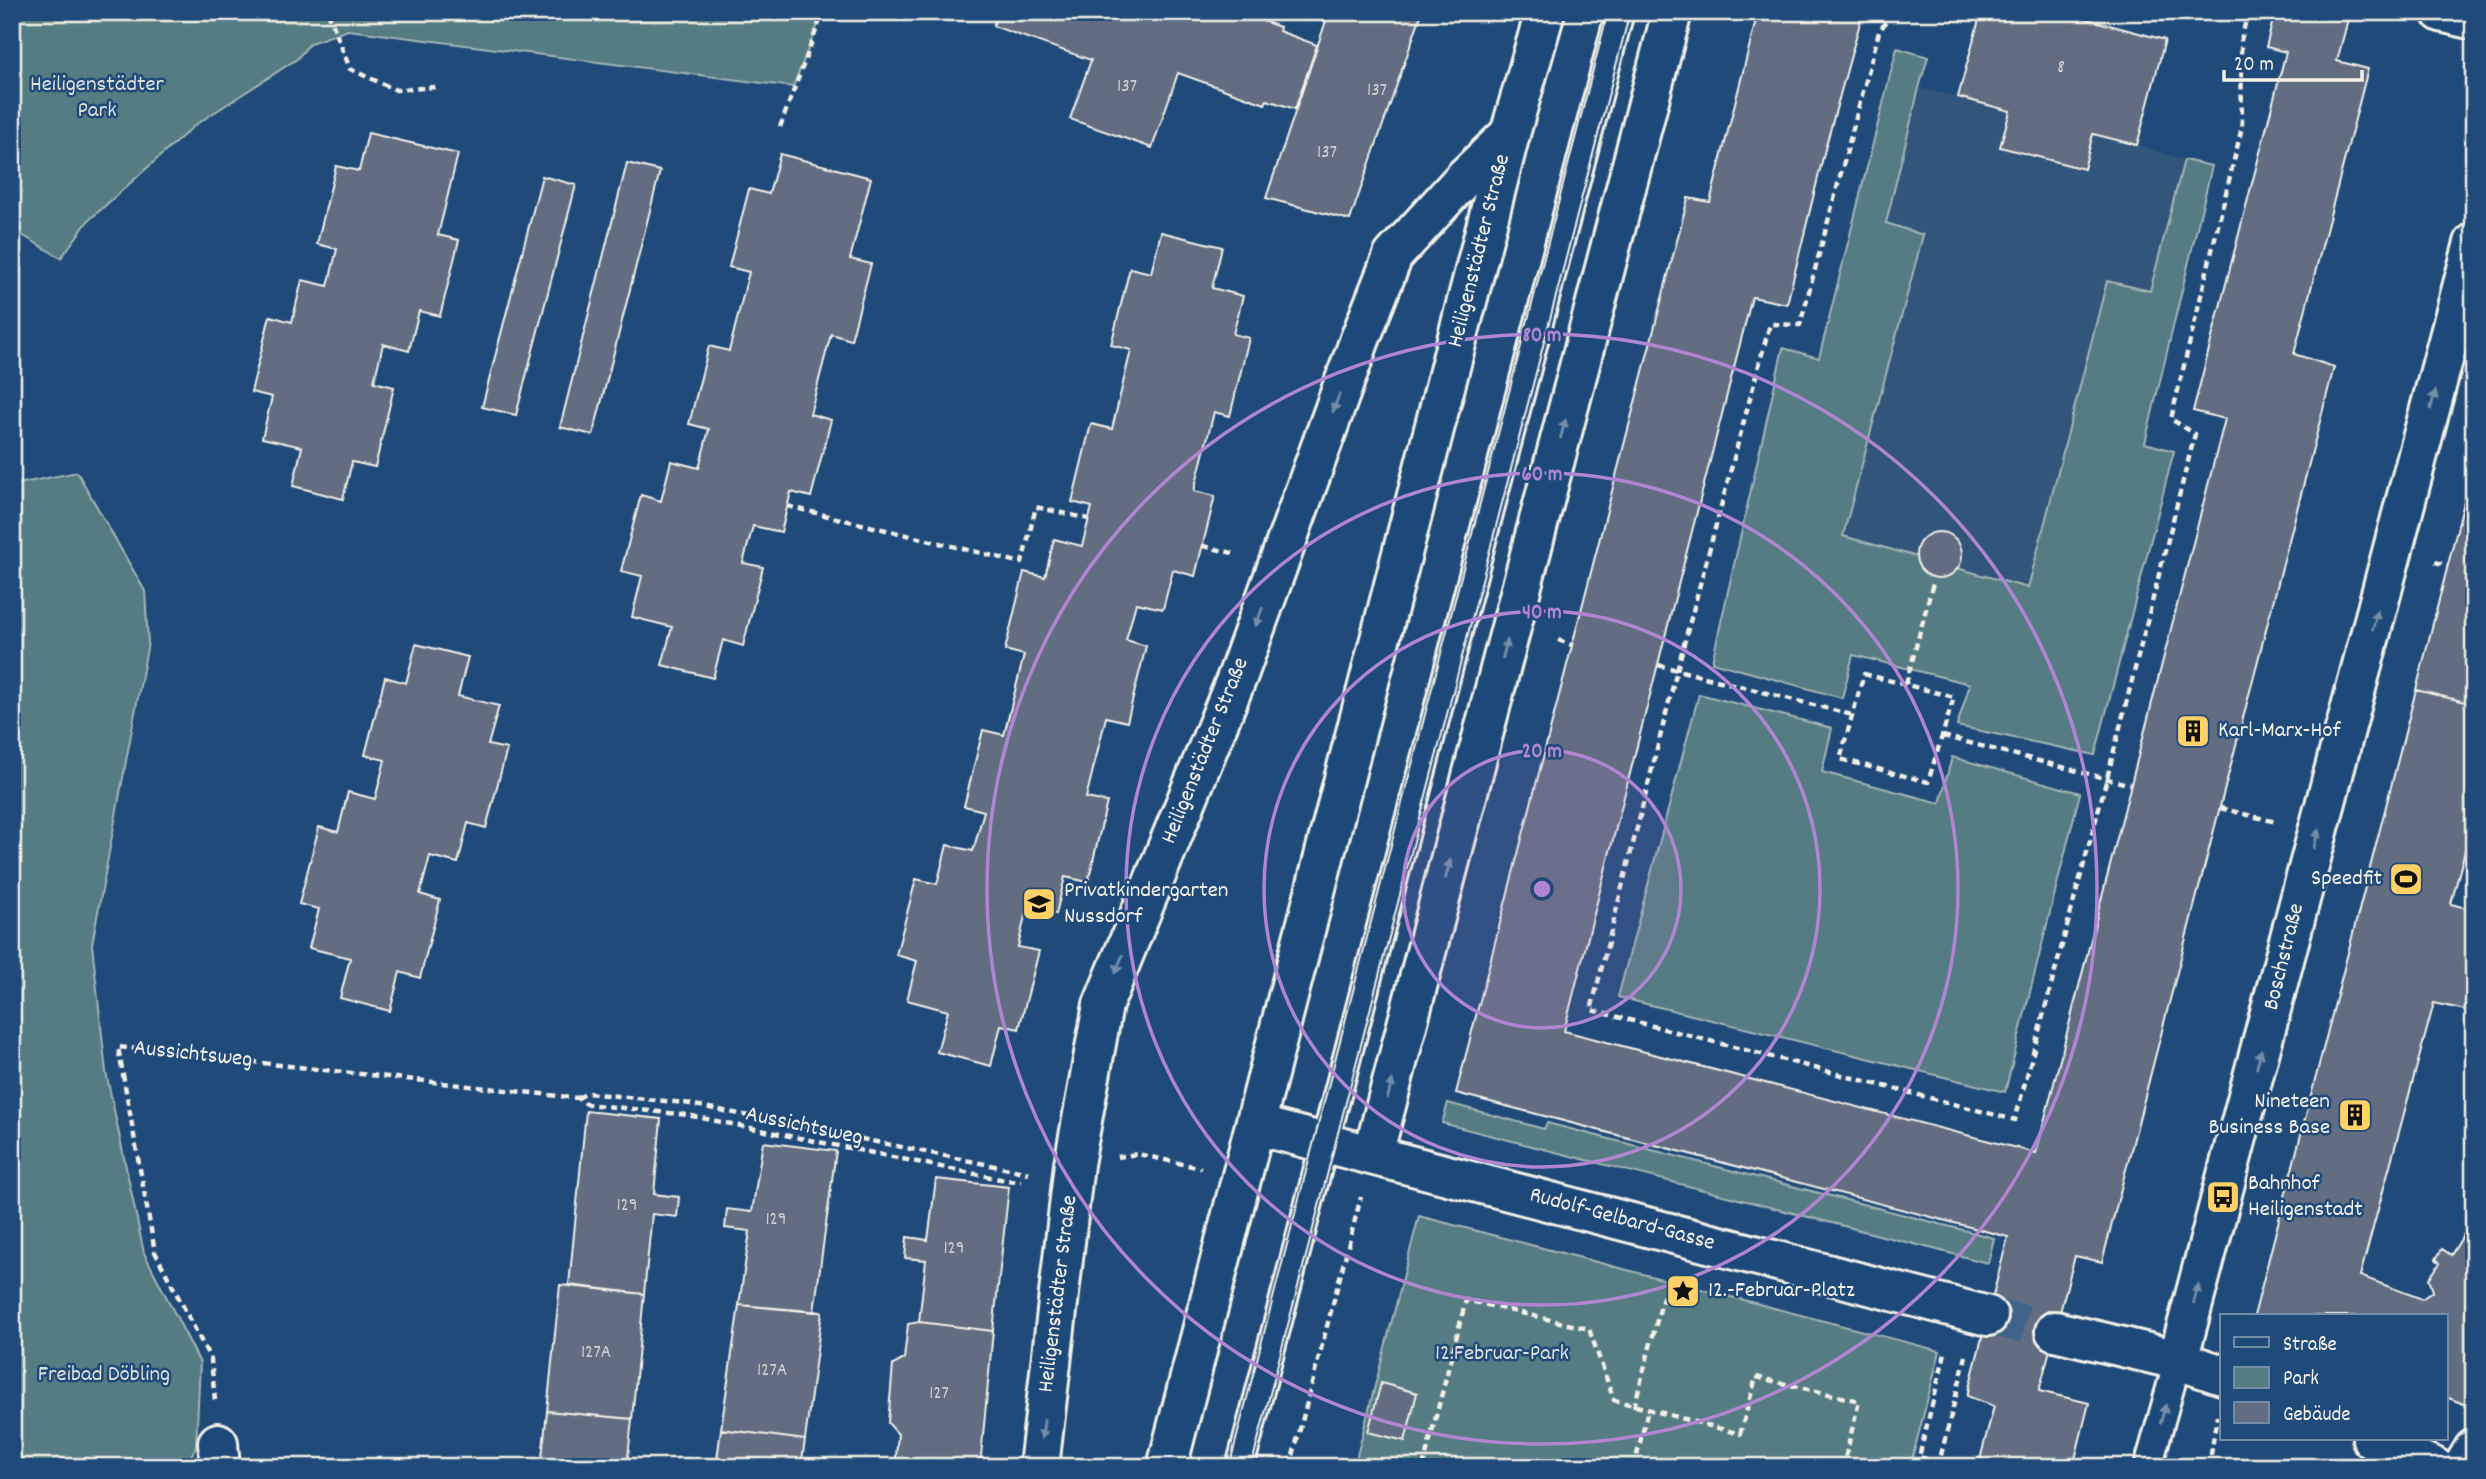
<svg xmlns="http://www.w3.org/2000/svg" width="2486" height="1479" viewBox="0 0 2486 1479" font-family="Dekko,sans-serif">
<rect width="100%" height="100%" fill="#1f4a7a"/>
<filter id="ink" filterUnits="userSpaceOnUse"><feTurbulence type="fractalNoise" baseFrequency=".0143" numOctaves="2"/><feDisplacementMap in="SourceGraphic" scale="14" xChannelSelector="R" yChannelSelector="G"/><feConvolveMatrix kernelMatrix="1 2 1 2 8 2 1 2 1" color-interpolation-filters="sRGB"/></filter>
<g filter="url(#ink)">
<path fill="#33547c" d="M1981,12H2061L2165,40L2137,145L2184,160L2150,291L2107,281L2028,588L1957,569L1961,556L1960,548L1956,541L1944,533H1933L1924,538L1920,543L1916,557L1842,536L1923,235L1886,223L1919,88L1958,97Z"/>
<path fill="#547c82" stroke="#a4b6b5" stroke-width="2" d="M12,12H823L793,87L348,30L310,43L297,59L195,125L88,221L61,258L12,229Z
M1897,48L1928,57L1919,88L1886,223L1923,235L1843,536L2028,588L2107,281L2150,291L2184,160L2212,166L2145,443L2174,451L2095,755L1957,726L1970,684L1853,655L1842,698L1712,662L1783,348L1819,358Z
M77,472L145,591L148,643L92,944L106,1072L144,1253L200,1363L196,1447L185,1467H12V485Z
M1699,694L1832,728L1822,772L1940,803L1952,757L2080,793L2005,1092L1618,997Z
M1448,1103L1544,1129L1547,1123L1994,1238L1988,1263L1442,1123Z
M1419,1216L1940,1351L1910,1467H1354Z"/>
<path fill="#626d82" stroke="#f4f1e8" stroke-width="2" d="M998,12H1238L1280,27L1279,31L1317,45L1295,109L1267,100L1265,104L1178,73L1152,148L1070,119L1091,60L993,26Z
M1329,12H1422L1350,220L1266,198Z
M1758,12H1863L1825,149L1787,304L1752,297L1564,1031L2036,1153L2225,419L2193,411L2286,52L2266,47L2275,12H2350L2337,61L2368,69L2294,354L2334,367L2102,1262L2075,1256L2039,1391L2089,1403L2073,1467H1978L1994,1406L1967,1396L2008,1237L1456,1093L1688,198L1710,202Z
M1981,12H2061L2165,40L2137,145L2093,134L2084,169L2000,147L2010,111L1958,97Z
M368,133L458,154L438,235L459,240L440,316L419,311L409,351L383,344L374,382L394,387L375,467L352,462L343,499L293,486L302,447L262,438L272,397L251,392L270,316L292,322L302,280L328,286L337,249L317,244L336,166L359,171Z
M780,154L871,178L850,259L871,264L851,340L831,334L810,414L831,420L811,497L791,492L781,532L753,526L743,563L763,567L743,646L723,640L713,678L662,665L672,627L632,617L642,576L621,571L641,495L661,501L671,461L699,468L709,429L689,424L709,346L729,351L749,272L729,267L749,189L769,194Z
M627,163L660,171L593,435L560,427Z
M542,176L576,185L516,415L482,407Z
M1161,232L1222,247L1212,288L1243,296L1233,334L1249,338L1230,416L1214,412L1194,491L1215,496L1195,576L1173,570L1163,609L1136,603L1126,640L1146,646L1127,722L1106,717L1086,798L1107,802L1088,882L1065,877L1056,914L1027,907L1018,947L1039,951L1019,1029L1001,1025L991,1066L937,1052L948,1011L907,1000L917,961L896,955L916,879L937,884L947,845L973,851L984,811L964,806L983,730L1004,735L1024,655L1005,650L1024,572L1045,577L1054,539L1082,546L1092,507L1072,502L1091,424L1112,429L1131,350L1111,345L1126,284L1130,268L1151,273Z
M2474,463V704L2416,690Z
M1916 555a23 23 0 1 1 46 0a23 23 0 1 1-46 0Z
M416,644L468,657L458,696L499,706L488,745L507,749L486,828L468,823L458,863L430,856L420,894L440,900L420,978L400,972L390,1011L340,998L350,958L309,948L319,909L299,904L319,827L338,832L348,792L375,799L385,760L365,755L385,677L406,683Z
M2416,690L2474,704V816L2451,904L2474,910V1012L2434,1003L2360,1276L2422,1299L2433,1291L2429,1279L2440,1263L2436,1259L2442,1249L2451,1255L2474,1218V1392L2466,1405L2446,1397V1316H2254Z
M586,1111L661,1119L654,1194L679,1197L677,1217L652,1214L644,1294L569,1285Z
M763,1142L836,1151L814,1312L739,1305L750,1231L725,1228L727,1209L752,1212Z
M936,1179L1009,1187L993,1331L919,1322L926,1260L905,1258L907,1237L928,1240Z
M560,1285L644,1294L632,1419L547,1411Z
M739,1305L822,1312L805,1440L721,1429Z
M919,1322L993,1331L980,1467H895L898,1434L888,1423L893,1365L904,1359L908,1324Z
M1381,1383L1417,1393L1405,1441L1368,1432Z
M547,1411L632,1419L627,1467H541Z
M721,1429L805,1440L801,1467H716Z"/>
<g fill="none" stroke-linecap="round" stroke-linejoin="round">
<path stroke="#3f638a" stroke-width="38" stroke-dasharray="38 19" stroke-linecap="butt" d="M1988,1316L2055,1331"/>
<g stroke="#f4f1e8" stroke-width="32">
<path id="lane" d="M1240,1467L1620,12
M2148,1467L2178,1360"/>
</g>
<g stroke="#f4f1e8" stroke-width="44">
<path id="street" d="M2441,12L2474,20
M1373,1155L1672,12
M2178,1360L2474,243
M218,1443L220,1467
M1039,1467L1074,1164L1103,1005L1238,675L1360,339L1393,256L1464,178L1510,134
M2463,1467L2474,1449"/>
</g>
<g stroke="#f4f1e8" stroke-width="44">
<path id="secondary" d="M1256,1125L1988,1316
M2055,1331L2178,1360L2222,1375
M2372,1439L2434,1467
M1167,1467L1510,134L1545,12"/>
</g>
<path stroke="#f4f1e8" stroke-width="4.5" stroke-dasharray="7 5" stroke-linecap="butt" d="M328,12L350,69L396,90L436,87
M1892,12L1879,32L1800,325L1770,324L1677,670L1591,1010L2015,1120L2107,778L2195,434L2171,419L2242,127L2241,40L2248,12
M780,127L823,12
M787,506L1022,563L1036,507L1089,519
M1203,546L1237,554
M2435,562L2448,565
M1558,640L1572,645
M1658,665L1852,715
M1864,674L1954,697L1928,782L1840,759Z
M1906,684L1933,583
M1943,736L2131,785
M2220,808L2276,822
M578,1098L587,1093L685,1103L1029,1173
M1117,1157L1138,1154L1201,1168
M215,1400L211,1360L155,1252L118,1047L577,1098L587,1104L687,1115L1005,1180L1021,1181
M1634,1407L1669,1275
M1939,1462L1919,1457L1946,1349
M1290,1467L1361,1197
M1423,1467L1466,1300L1589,1329L1614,1400L1740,1434L1756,1377L1859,1401L1843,1467
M1634,1467L1648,1410
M1938,1467L1966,1356
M2209,1467L2217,1416"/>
<use href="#lane" stroke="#1f4a7a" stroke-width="26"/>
<use href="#street" stroke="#1f4a7a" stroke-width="38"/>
<use href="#secondary" stroke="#1f4a7a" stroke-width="38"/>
<path stroke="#f4f1e8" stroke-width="2" d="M1229,1467L1608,12
M1251,1467L1630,12"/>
</g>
<defs><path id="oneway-solid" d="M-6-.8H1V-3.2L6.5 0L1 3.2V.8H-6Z" transform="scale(1.75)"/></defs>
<g fill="#748da6">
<use href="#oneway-solid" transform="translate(2433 400) rotate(-75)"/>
<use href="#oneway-solid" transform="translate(1336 403) rotate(110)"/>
<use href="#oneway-solid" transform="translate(1563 429) rotate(-75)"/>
<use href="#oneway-solid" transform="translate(1259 617) rotate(110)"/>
<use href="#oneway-solid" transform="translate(2375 620) rotate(-75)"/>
<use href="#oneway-solid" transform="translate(1505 649) rotate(-75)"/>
<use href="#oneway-solid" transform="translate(2316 839) rotate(-75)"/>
<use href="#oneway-solid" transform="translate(1448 869) rotate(-75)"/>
<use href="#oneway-solid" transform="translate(1119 964) rotate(112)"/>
<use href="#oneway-solid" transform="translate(2259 1059) rotate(-76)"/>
<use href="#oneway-solid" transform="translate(1390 1089) rotate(-75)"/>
<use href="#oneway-solid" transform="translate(2196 1294) rotate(-75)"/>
<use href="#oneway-solid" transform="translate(2163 1414) rotate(-74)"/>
<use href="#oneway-solid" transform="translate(1043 1429) rotate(97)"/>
</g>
</g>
<circle cx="1542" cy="889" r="139" fill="#b185d1" fill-opacity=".12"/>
<g fill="none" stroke="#b185d1" stroke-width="3.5">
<circle cx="1542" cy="889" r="139"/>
<circle cx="1542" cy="889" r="278"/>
<circle cx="1542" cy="889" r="416"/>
<circle cx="1542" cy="889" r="555"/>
</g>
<defs>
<g id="building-square" transform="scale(1.75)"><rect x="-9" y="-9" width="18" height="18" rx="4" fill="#ffd166" stroke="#1f4a7a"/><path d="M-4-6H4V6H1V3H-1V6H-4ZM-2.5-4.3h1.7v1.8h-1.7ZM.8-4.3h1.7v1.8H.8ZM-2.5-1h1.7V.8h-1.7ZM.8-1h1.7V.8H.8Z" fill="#111"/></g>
<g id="stadium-square" transform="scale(1.75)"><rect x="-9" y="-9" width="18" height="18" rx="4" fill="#ffd166" stroke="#1f4a7a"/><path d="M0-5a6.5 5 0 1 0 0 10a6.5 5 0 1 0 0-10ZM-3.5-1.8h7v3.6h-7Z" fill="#111"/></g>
<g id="school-square" transform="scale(1.75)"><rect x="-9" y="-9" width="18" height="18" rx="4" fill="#ffd166" stroke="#1f4a7a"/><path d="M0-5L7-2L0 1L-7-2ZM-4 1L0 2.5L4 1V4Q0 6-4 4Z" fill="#111"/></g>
<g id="bus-square" transform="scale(1.75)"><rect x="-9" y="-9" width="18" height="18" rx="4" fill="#ffd166" stroke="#1f4a7a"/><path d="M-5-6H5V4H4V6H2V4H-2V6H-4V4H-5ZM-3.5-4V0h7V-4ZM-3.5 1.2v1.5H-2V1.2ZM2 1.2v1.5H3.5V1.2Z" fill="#111"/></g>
<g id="sight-square" transform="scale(1.75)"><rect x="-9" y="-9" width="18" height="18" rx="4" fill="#ffd166" stroke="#1f4a7a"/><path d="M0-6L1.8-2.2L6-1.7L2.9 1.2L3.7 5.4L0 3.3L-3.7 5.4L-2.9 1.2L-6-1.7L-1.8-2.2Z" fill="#111"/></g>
</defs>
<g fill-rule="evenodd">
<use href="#building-square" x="2193" y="731"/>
<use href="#stadium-square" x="2406" y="879"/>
<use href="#school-square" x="1039" y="904"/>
<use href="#building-square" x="2355" y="1115"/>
<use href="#bus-square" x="2223" y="1197"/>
<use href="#sight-square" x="1683" y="1291"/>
</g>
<g text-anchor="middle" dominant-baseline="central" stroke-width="5" stroke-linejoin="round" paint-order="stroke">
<g font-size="19" fill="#d0d0ce">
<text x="2061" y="68">8</text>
<text x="1127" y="87">137</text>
<text x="1377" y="91">137</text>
<text x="1327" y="153">137</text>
<text x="627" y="1206">129</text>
<text x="776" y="1220">129</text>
<text x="954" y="1249">129</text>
<text x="596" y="1353">127A</text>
<text x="772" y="1371">127A</text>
<text x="939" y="1394">127</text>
</g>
<g font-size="23" fill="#dcdfd9" stroke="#1f4a7a">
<text x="97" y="85">Heiligenstädter<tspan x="97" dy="26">Park</tspan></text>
<text x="1502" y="1354">12.Februar-Park</text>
<text x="104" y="1375">Freibad Döbling</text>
</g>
<g font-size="23" fill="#f4f1e8" stroke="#1f4a7a">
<text transform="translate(1480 251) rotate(-76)">Heiligenstädter Straße</text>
<text transform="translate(1206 751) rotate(-68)">Heiligenstädter Straße</text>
<text transform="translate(2285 957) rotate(-76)">Boschstraße</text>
<text transform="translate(193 1055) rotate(6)">Aussichtsweg</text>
<text transform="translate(804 1127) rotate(12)">Aussichtsweg</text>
<text transform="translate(1622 1220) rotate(15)">Rudolf-Gelbard-Gasse</text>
<text transform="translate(1059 1294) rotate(-83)">Heiligenstädter Straße</text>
</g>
<g font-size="23" fill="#f4f1e8" stroke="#1f4a7a" text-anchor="start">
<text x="2218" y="731">Karl-Marx-Hof</text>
<text x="2382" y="879" text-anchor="end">Speedfit</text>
<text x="1064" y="891">Privatkindergarten<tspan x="1064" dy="26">Nussdorf</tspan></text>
<text x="2330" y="1102" text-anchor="end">Nineteen<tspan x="2330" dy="26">Business Base</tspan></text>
<text x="2248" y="1184">Bahnhof<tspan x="2248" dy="26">Heiligenstadt</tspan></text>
<text x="1708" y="1291">12.-Februar-Platz</text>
</g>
</g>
<circle cx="1542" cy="889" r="10" fill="#b185d1" stroke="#1f4a7a" stroke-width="3.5"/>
<g font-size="21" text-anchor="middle" font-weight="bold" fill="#b185d1" stroke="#1f4a7a" stroke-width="5" stroke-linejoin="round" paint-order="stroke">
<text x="1542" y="341">80 m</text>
<text x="1542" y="480">60 m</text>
<text x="1542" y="618">40 m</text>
<text x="1542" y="757">20 m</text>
</g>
<rect width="2486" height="1479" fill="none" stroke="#1f4a7a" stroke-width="42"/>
<rect x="21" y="21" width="2444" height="1437" fill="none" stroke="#f4f1e8" stroke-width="2.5" filter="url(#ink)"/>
<rect x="2220" y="1314" width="228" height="126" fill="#1f4a7a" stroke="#748da6" stroke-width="2"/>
<rect x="2234" y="1337" width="35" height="10" fill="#1f4a7a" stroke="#748da6" stroke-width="2"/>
<text x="2283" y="1350" font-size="21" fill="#f4f1e8">Straße</text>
<rect x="2234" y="1367" width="35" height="21" fill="#547c82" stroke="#748da6" stroke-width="2"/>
<text x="2283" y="1384" font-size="21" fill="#f4f1e8">Park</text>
<rect x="2234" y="1402" width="35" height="21" fill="#626d82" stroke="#748da6" stroke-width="2"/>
<text x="2283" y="1420" font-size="21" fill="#f4f1e8">Gebäude</text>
<path d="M2224 70v10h138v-10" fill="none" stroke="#f4f1e8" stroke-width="3.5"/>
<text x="2234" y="70" font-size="21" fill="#f4f1e8" stroke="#1f4a7a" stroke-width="5" paint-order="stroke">20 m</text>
</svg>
